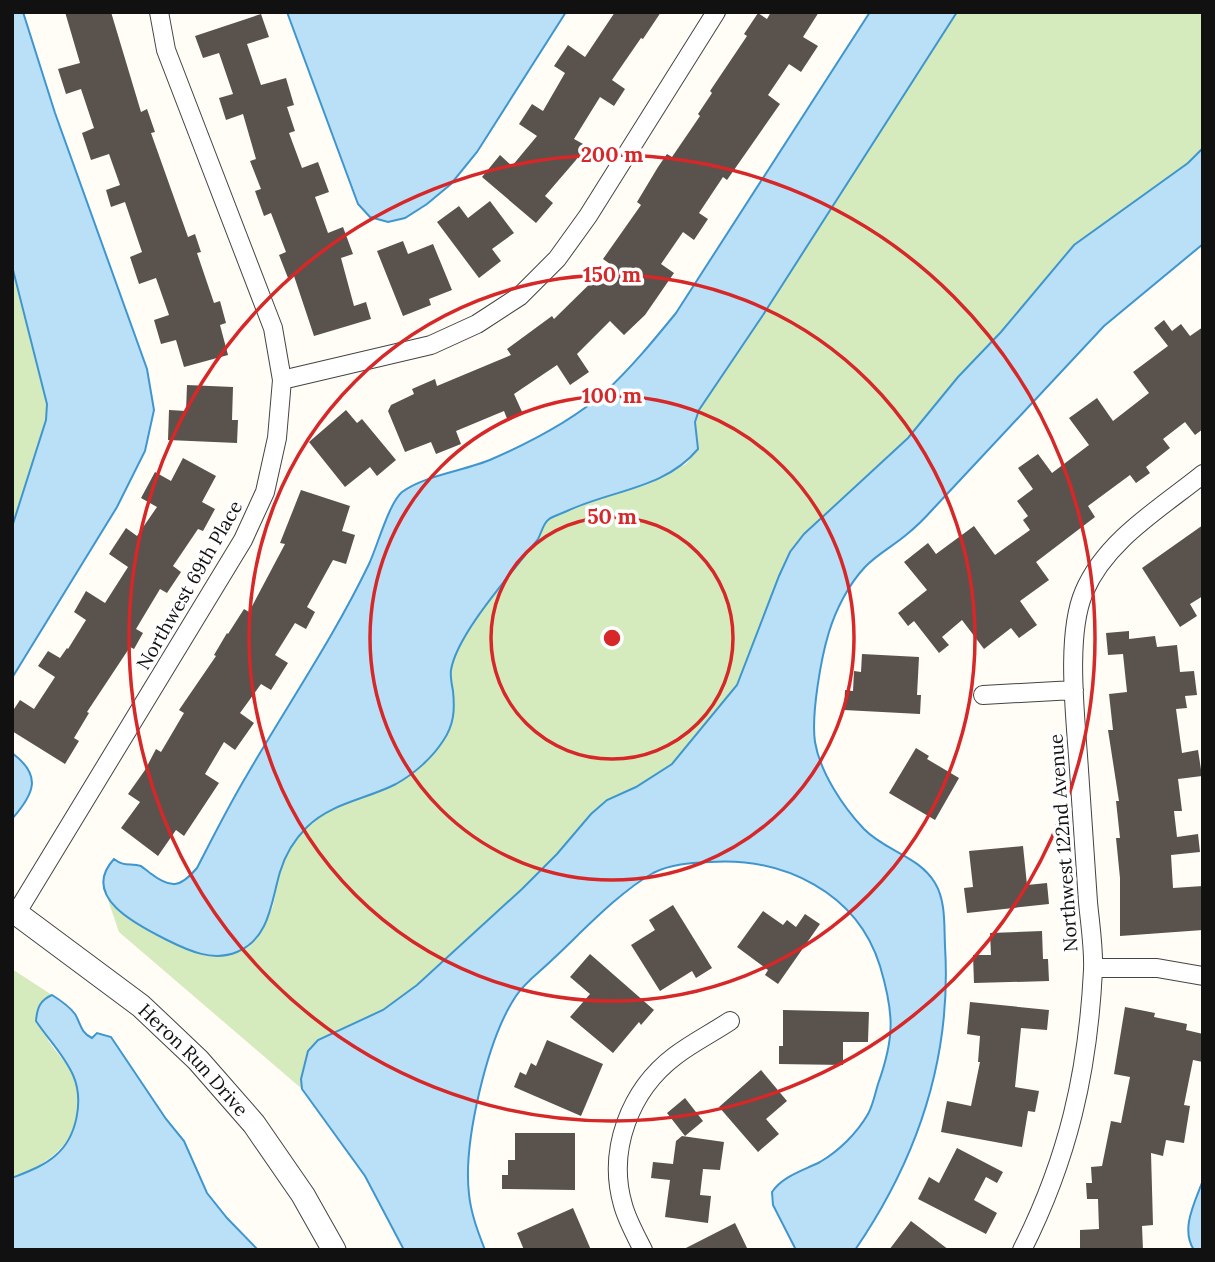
<svg xmlns="http://www.w3.org/2000/svg" width="1215" height="1262" viewBox="0 0 1215 1262" font-family="Lora,serif">
<rect width="100%" height="100%" fill="#fffdf5"/>
<path fill="#d5ebbd" d="M957,12H1203V148L1188,163L1074,245L1001,332L958,377L908,438L804,534L779,576L737,685L672,764L636,787L607,800L591,814L557,854L522,889L417,985L383,1010L318,1040L301,1078L302,1089L119,932L107,897L119,912L168,941L229,955L249,947L260,934L273,906L280,870L290,848L305,829L321,813L397,783L453,691L450,672L458,648L491,598L540,535L547,520L581,505L646,485L686,464L698,449L695,422L699,410L763,315Z
M12,266L47,404L46,420L12,527Z
M12,969L52,995L44,998C44,1009 42,1026 46,1036C51,1048 67,1061 73,1076C94,1127 57,1162 12,1178Z"/>
<path fill="#b9e0f7" stroke="#3f96cf" stroke-width="2" d="M12,12H23L55,113L147,369L154,410L145,451L117,507L12,678V527L46,420L47,404L12,266Z
M287,12H566L477,152L451,184L427,204L405,218L388,222L370,217L358,204Z
M870,12H957L763,315L699,410L695,422L698,449C665,489 611,490 567,511C561,514 552,516 548,520C543,524 541,534 538,539C514,571 457,633 451,670C450,677 452,685 453,691C455,710 454,725 443,741C432,758 414,774 396,784C367,799 331,803 307,827C295,839 285,855 280,872C271,902 270,938 237,952C213,962 189,951 167,940C139,926 79,897 114,859C124,867 130,863 141,866C142,867 149,872 150,873C171,889 180,888 197,868C213,837 229,805 247,775C288,704 334,637 369,564C377,547 389,503 402,492C425,475 465,471 492,459C531,442 573,420 605,392C631,368 654,340 676,313Z
M1203,148V244L1104,326L933,509C925,518 916,527 906,535C893,546 876,555 865,567C849,584 836,609 829,632C821,658 811,715 815,742C820,772 843,807 864,829C885,851 919,856 935,883C946,901 944,926 945,946C952,1058 918,1158 855,1250H796L773,1205L772,1192C783,1176 802,1171 820,1162C839,1151 857,1133 868,1114C873,1105 875,1094 878,1084C895,1037 894,1013 880,966C857,892 783,857 710,862C690,863 671,864 653,873C618,893 583,931 553,959C541,971 525,982 516,996C487,1039 463,1143 469,1194C471,1214 478,1232 485,1250H404L365,1176L302,1089L301,1079L308,1051L318,1040L383,1010L417,985L522,889L557,854L591,814L607,800L636,787L672,764L737,685L779,576L790,552L804,534L908,438L958,377L1001,332L1074,245L1188,163Z
M12,753C42,775 35,793 12,819Z
M52,995C60,1000 69,1006 75,1014C81,1024 80,1032 92,1038L97,1033L111,1037L166,1119L184,1141L207,1193L227,1218L258,1250H12V1178C27,1172 44,1166 56,1155C77,1137 84,1100 73,1075C64,1055 48,1039 36,1021C37,1008 40,1000 52,995Z
M1203,1180V1250H1194C1180,1229 1195,1202 1203,1180Z"/>
<path fill="#5a524d" d="M65,12H111L141,112L147,109L155,132L151,133L188,237L195,234L201,252L197,253L214,303L220,301L226,323L220,325L228,355L184,367L176,340L161,344L154,320L169,315L156,278L139,284L130,257L142,252L125,202L111,207L106,190L120,185L109,154L91,160L82,133L94,128L81,89L66,94L58,69L80,63Z
M615,12H661L643,39L641,38L612,80L625,89L614,106L600,97L574,139L585,145L576,160L545,196L553,203L536,223L482,177L500,155L512,166L537,136L519,124L532,104L543,111L565,73L554,66L568,45L585,57Z
M771,12H819L803,37L818,46L801,72L789,64L768,95L780,104L727,180L723,177L699,213L708,219L694,240L683,232L661,264L674,273L645,315L624,335L610,321L577,354L589,372L570,385L557,365L514,394L523,414L508,421L504,411L456,431L461,444L436,454L431,442L405,452L388,411L391,405L414,394L412,389L435,379L437,386L511,355L507,349L552,316L554,319L610,264L603,259L641,205L637,202L658,167L667,154L672,157L700,116L698,114L712,93L710,91L747,36L744,34L758,13L767,19Z
M261,14L269,37L247,44L261,85L286,78L294,105L287,107L295,131L289,133L302,168L318,162L329,192L315,197L328,233L343,227L353,254L341,258L354,306L366,302L371,319L314,336L294,276L288,278L279,255L286,252L271,213L264,216L255,191L261,189L250,161L256,159L243,114L226,120L219,98L233,94L219,53L203,58L195,36Z
M490,201L514,233L492,249L501,261L479,278L437,222L459,206L468,218Z
M403,241L408,254L433,244L452,290L429,299L431,305L403,316L377,251Z
M1164,320L1172,331L1181,324L1190,336L1203,327V429L1195,435L1185,422L1163,439L1170,448L1146,467L1150,473L1136,483L1130,475L1088,506L1095,517L1036,562L1049,580L1020,601L1037,625L1019,638L1011,628L984,649L962,620L942,637L949,645L939,653L914,621L908,626L898,613L927,590L904,562L928,543L936,554L974,526L995,555L1030,530L1023,520L1028,516L1017,501L1033,489L1018,468L1038,454L1052,473L1089,445L1069,418L1097,398L1113,421L1149,393L1133,372L1168,346L1154,328Z
M187,385L233,387L232,420H238L237,443L168,440L169,410L186,411Z
M346,410L357,423L362,419L396,460L377,476L370,467L345,487L309,442Z
M183,458L216,476L202,502L215,509L203,531L198,529L173,566L181,572L167,593L160,589L136,629L143,633L134,649L130,647L87,712L89,713L74,738L79,741L65,764L12,731V712L20,700L34,709L55,677L38,666L48,651L60,658L67,648L68,649L86,620L74,612L86,591L105,603L128,567L109,554L126,528L137,536L157,507L141,498L155,472L171,481Z
M301,490L350,506L342,531L355,535L346,564L333,560L307,607L315,612L306,629L295,623L275,655L288,663L271,690L261,684L240,713L254,723L235,750L224,742L205,774L219,783L184,836L176,830L158,856L121,828L140,802L128,794L145,770L156,749L161,752L184,713L179,710L216,656L214,655L227,633L228,634L244,609L249,612L285,544L280,543Z
M1203,525V596L1190,604L1197,616L1180,627L1142,568Z
M1129,631V639L1155,636L1157,647L1177,645L1180,672L1194,671L1197,695L1185,696L1187,708L1176,709L1182,753L1198,750L1202,776L1178,779L1182,811H1174L1177,837L1198,834L1200,852L1171,855L1173,888L1203,886V930L1120,936V878L1116,838H1120L1116,801H1119L1108,730H1113L1109,694L1127,692L1123,654L1108,655L1106,633Z
M862,654L919,657L917,695H921L920,714L844,710L845,690L853,691L854,671L861,672Z
M916,748L929,756L927,759L959,778L935,820L889,793Z
M1023,846L1027,885L1047,883L1049,904L967,913L964,888L973,887L969,851Z
M673,905L712,968L696,978L692,971L660,991L631,945L655,930L649,920Z
M763,911L783,925L787,920L796,927L805,914L820,924L778,984L765,975L768,970L737,947Z
M1042,931L1043,959H1048L1049,981L974,983L973,955H991L990,933Z
M590,954L654,1010L641,1025L639,1022L613,1053L570,1017L590,994L570,977Z
M970,1002L1049,1010L1047,1030L1021,1028L1015,1087L1039,1091L1035,1112L1028,1111L1022,1147L941,1132L947,1101L971,1106L980,1062H978L980,1036L967,1034Z
M1125,1007L1155,1013L1154,1017L1187,1024L1186,1030L1203,1034V1062L1193,1060L1184,1105L1190,1106L1184,1143L1166,1140L1163,1156L1151,1153L1153,1225L1142,1226L1143,1250H1080V1230L1099,1229L1098,1199H1087L1086,1183H1092L1091,1167L1102,1166L1111,1121L1121,1123L1130,1077L1114,1074Z
M783,1010L869,1012L868,1042H843V1065L779,1064V1046H783Z
M547,1040L603,1064L581,1116L514,1087L520,1072L526,1075L531,1063L536,1066Z
M761,1070L787,1101L766,1119L779,1134L758,1152L719,1107Z
M685,1098L703,1121L685,1136L667,1113Z
M515,1133H575V1190L502,1189V1175H508V1160H515Z
M682,1136L724,1142L720,1170L703,1169L700,1195L711,1196L708,1223L665,1217L670,1180L651,1178L653,1162L673,1164L676,1141Z
M957,1148L1003,1172L997,1183L986,1177L974,1200L997,1213L986,1234L918,1199L929,1177L939,1183Z
M573,1208L591,1250H524L517,1233Z
M911,1221L949,1250H889Z
M735,1223L748,1250H682Z"/>
<g fill="none" stroke-linecap="round" stroke-linejoin="round">
<g stroke="#444" stroke-width="20">
<path id="minor" d="M282,380L431,345L477,324L520,296L557,259L588,216L716,12
M983,695L1074,690
M17,912L243,540L265,492L277,438L282,380L273,328L166,50L159,12
M1093,968H1157L1203,976
M643,1250C636,1236 627,1220 623,1205C607,1150 630,1090 675,1056C692,1043 712,1033 730,1021
M1022,1250C1068,1159 1088,1072 1093,970C1094,948 1090,924 1088,902C1085,858 1082,814 1079,770C1076,721 1065,636 1084,592C1106,540 1161,508 1203,474"/>
</g>
<g stroke="#444" stroke-width="25">
<g id="tertiary">
<path id="s1" d="M12,910L141,1006L198,1060L254,1124L303,1195L334,1250"/>
</g>
</g>
<use href="#minor" stroke="#fff" stroke-width="18"/>
<use href="#tertiary" stroke="#fff" stroke-width="23"/>
</g>
<g fill="none" stroke="#d62828" stroke-width="3.5">
<circle cx="612" cy="638" r="121"/>
<circle cx="612" cy="638" r="242"/>
<circle cx="612" cy="638" r="363"/>
<circle cx="612" cy="638" r="483"/>
</g>
<g text-anchor="middle" dominant-baseline="central" stroke-width="7" stroke-linejoin="round" paint-order="stroke">
<g font-size="19" fill="#111" stroke="#fff">
<text transform="translate(189 585) rotate(-60)">Northwest 69th Place</text>
<text transform="translate(1063 843) rotate(-94)">Northwest 122nd Avenue</text>
<text stroke="none"><textPath href="#s1" startOffset="236">Heron Run Drive</textPath></text>
</g>
</g>
<circle cx="612" cy="638" r="10" fill="#d62828" stroke="#fff" stroke-width="3.5"/>
<g font-size="21" text-anchor="middle" font-weight="bold" fill="#d62828" stroke="#fff" stroke-width="7" stroke-linejoin="round" paint-order="stroke">
<text x="612" y="162">200 m</text>
<text x="612" y="282">150 m</text>
<text x="612" y="403">100 m</text>
<text x="612" y="524">50 m</text>
</g>
<rect width="1215" height="1262" fill="none" stroke="#111111" stroke-width="28"/>
</svg>
